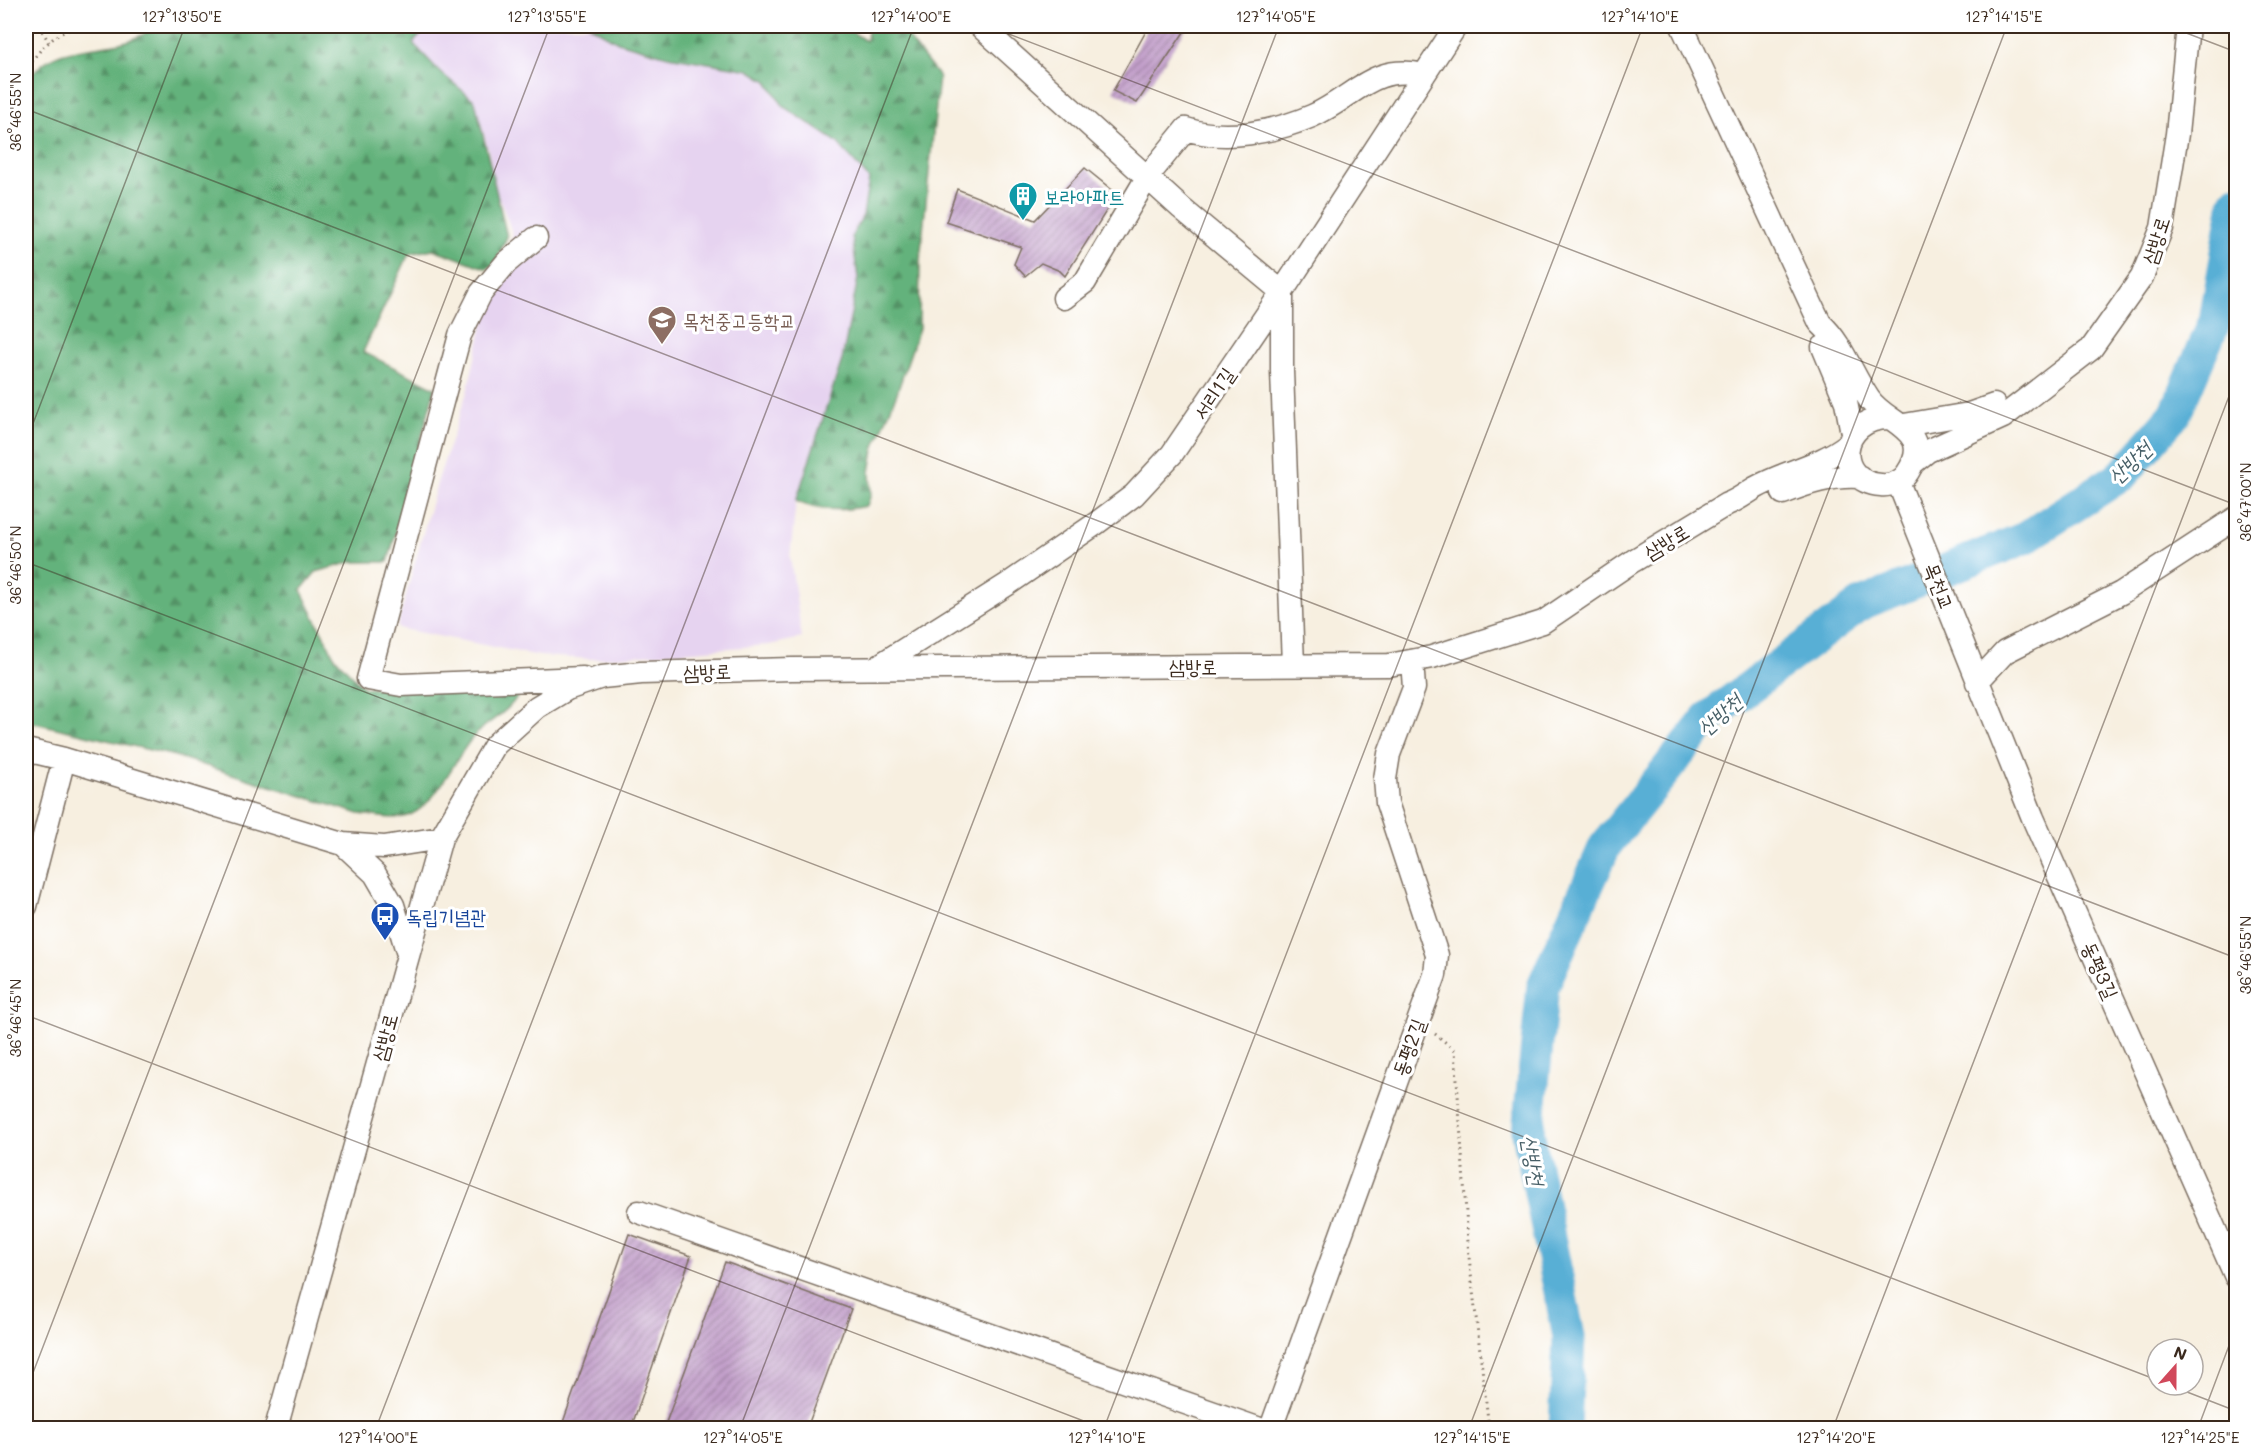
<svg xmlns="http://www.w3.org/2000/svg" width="2262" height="1454" viewBox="0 0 2262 1454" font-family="Mali,'Poor Story',sans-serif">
<defs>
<pattern id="forest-firs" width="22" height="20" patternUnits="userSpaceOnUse" patternTransform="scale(1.5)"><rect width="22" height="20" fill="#63b27c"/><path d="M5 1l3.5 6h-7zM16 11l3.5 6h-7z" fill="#539165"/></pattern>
<pattern id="building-hatch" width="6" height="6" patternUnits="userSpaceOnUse" patternTransform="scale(1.5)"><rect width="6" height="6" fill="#c29fca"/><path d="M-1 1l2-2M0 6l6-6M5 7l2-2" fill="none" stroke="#9f82a3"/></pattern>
</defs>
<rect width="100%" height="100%" fill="#fff"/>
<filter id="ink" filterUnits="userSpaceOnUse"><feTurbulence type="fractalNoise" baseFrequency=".0167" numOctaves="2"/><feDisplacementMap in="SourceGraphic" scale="12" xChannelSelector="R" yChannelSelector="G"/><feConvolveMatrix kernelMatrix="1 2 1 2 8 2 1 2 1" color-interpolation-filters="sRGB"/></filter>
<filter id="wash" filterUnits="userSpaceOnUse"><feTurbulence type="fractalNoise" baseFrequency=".008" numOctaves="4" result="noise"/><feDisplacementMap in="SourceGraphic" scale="24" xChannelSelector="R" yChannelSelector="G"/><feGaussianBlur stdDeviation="1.35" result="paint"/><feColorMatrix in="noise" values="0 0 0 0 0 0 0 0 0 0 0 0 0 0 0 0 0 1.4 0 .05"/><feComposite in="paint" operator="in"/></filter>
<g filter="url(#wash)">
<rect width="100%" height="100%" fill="#f7efe0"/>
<path fill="#e6d3f0" d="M429,26H590L618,42L668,56L749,70L767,81L784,107L837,142L869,179L863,215L852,236L858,278L842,360L796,501L790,557L802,638L769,645L591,659L540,656L397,628L437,483L467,392L482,329L513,235L497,192L488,149L475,101L440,72L412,43Z"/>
<path fill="url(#forest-firs)" stroke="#4f6e4d" stroke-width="1.5" d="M155,26H429L413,43L440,72L475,101L507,237L495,263L487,269L433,249L409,254L363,352L435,388L388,562H352L316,572L301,590L334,656L364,688L514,687L518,695C508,714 488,720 474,736C454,758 439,802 410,815C395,821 375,816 359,814L175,756L26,721V84C55,31 115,61 155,26Z
M590,26H843L866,41L869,26H899L939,77L920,260L919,328L897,393L874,449L870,472L871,494L867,506C842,511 819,512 796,501L842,360L858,278L852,236L863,215L869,179L837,142L784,107L767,81L749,70L668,56L618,42Z"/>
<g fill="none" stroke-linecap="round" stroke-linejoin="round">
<path stroke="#58afd5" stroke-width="33" d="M1565,1428L1569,1337L1528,1132L1543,986L1605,846L1708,718L1861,604L2025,538L2122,475L2175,414L2215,321L2236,201"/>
</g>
<g id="blocks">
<path fill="url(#building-hatch)" d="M1149,26H1188L1137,103L1113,91Z
M1085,168L1117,194L1065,276L1060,271L1041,263L1025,276L1014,264L1021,247L946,222L957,189L1035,220Z
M629,1234L691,1256L631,1428H561Z
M725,1262L851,1309L807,1428H664Z"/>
</g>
</g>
<g filter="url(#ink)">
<use href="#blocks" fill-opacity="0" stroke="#7d6f62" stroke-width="1.5"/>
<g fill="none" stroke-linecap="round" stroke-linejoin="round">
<g stroke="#7d6f62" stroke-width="25">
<path id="minor" d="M980,26L1181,208L1282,292V371L1293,665
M1682,26L1820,323C1843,344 1851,373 1869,399C1886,424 1935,430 1908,472C1903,481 1891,486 1881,485C1833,482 1837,417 1890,418
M536,238L506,263L481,293L460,335L368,679L401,685L583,678
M1064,298L1085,282L1148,176L1186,129C1225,142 1274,132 1312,116C1355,97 1372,63 1424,75
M1823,347L1846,402L1852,433
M1904,425L1969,414L1994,405
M1913,463L1928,451L2003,417L2091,349L2142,277L2162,228L2177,134L2188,26
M1898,482L2033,818L2236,1277
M1783,493C1808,483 1832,475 1860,477
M875,668L1008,584L1094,525L1134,495L1172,454L1282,292L1456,26
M1977,682L2005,652L2121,593L2236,518
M26,750L64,759
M343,844L384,847L441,838
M26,906L64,759L343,844L375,874L393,905L407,951
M639,1212L1257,1428
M276,1428L441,838L495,745L537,707L567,689L602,677L641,673L792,669L1389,665L1432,657L1543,622L1633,561L1727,504C1738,500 1745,494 1755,488C1785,471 1820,466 1848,444
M1271,1428L1435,975L1437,955L1387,803L1385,779L1389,754L1414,688L1412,661"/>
</g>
<path stroke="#7d6f62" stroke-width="3" stroke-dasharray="1.5 4.5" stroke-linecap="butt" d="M39,26L49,42
M26,32L33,26
M26,72C37,50 55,32 80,26
M1435,1034L1455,1050L1469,1257L1489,1428"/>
<use href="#minor" stroke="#fff" stroke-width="22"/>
</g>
</g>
<path fill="none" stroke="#3b2a1e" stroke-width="1.5" stroke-opacity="0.45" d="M988,26L2236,505M2168,26L2236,52M26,109L2236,958M26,442L185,26M26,562L2157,1380M26,1015L1102,1428M2169,1385L2236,1411M26,1391L550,26M376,1428L914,26M740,1428L1279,26M1104,1428L1643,26M1469,1428L2007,26M1833,1428L2236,378M2198,1428L2236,1327"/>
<defs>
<g id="building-pin" transform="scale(1.5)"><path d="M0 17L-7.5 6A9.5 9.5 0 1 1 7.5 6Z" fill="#0f9aa8" stroke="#fff"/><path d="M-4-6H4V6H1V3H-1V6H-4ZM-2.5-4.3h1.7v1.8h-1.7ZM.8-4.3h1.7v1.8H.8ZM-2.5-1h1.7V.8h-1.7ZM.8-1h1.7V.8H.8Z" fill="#fff"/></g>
<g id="school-pin" transform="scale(1.5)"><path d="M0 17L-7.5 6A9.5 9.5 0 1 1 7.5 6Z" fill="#8d6e63" stroke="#fff"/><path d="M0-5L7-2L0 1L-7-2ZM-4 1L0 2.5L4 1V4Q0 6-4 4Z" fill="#fff"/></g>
<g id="bus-pin" transform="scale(1.5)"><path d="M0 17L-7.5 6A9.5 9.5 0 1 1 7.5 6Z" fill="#1a4fb4" stroke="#fff"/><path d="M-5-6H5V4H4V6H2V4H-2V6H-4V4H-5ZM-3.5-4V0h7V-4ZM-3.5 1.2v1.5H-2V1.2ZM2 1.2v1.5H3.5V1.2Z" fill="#fff"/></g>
</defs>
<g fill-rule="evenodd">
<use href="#building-pin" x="1023" y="196"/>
<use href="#school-pin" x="662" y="320"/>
<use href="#bus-pin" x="385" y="916"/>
</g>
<g text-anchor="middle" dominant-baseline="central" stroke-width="6" stroke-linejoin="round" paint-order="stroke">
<g font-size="20" fill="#0d838f" stroke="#fff" text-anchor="start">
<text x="1044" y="196">보라아파트</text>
</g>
<g font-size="20" fill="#3b2a1e" stroke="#fff">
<text transform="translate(2155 240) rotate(-72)">삼방로</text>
<text transform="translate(1213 393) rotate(-56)">서리1길</text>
<text transform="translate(1666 541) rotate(-31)">삼방로</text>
<text transform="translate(1940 586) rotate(69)">목천교</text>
<text x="1193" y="666">삼방로</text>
<text transform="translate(707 671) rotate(-2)">삼방로</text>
<text transform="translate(2101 970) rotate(66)">동평3길</text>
<text transform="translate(384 1037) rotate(-75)">삼방로</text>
<text transform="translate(1408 1047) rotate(-70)">동평2길</text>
</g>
<g font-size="20" fill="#785e54" stroke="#fff" text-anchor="start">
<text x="683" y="320">목천중고등학교</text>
</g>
<g font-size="20" fill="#164399" stroke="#fff" text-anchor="start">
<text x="406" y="916">독립기념관</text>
</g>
<g font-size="21" font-style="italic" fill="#475f67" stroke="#fff">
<text transform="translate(2129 462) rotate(-44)">산방천</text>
<text transform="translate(1719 714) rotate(-42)">산방천</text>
<text transform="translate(1534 1160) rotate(80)">산방천</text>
</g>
</g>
<rect width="2262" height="1454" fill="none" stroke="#fff" stroke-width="66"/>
<g transform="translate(2175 1367) rotate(21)"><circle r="28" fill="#ffffff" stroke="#b1aaa5" stroke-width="1.5"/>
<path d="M0-4.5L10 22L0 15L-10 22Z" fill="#d1495b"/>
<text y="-9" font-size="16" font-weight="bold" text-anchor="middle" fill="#3b2a1e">N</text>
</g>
<rect x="33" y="33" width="2196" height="1388" fill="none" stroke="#3b2a1e" stroke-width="2"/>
<g font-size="15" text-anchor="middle" fill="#3b2a1e">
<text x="182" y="22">127°13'50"E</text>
<text x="547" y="22">127°13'55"E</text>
<text x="911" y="22">127°14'00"E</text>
<text x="1276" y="22">127°14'05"E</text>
<text x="1640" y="22">127°14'10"E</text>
<text x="2004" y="22">127°14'15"E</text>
<text transform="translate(16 112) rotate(-90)" y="5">36°46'55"N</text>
<text transform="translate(2246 502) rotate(-90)" y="5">36°47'00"N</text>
<text transform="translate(16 565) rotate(-90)" y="5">36°46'50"N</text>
<text transform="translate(2246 955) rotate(-90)" y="5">36°46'55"N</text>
<text transform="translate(16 1018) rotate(-90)" y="5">36°46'45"N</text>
<text x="378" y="1443">127°14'00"E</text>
<text x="743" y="1443">127°14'05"E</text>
<text x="1107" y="1443">127°14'10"E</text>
<text x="1472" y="1443">127°14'15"E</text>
<text x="1836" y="1443">127°14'20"E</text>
<text x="2200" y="1443">127°14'25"E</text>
</g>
</svg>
